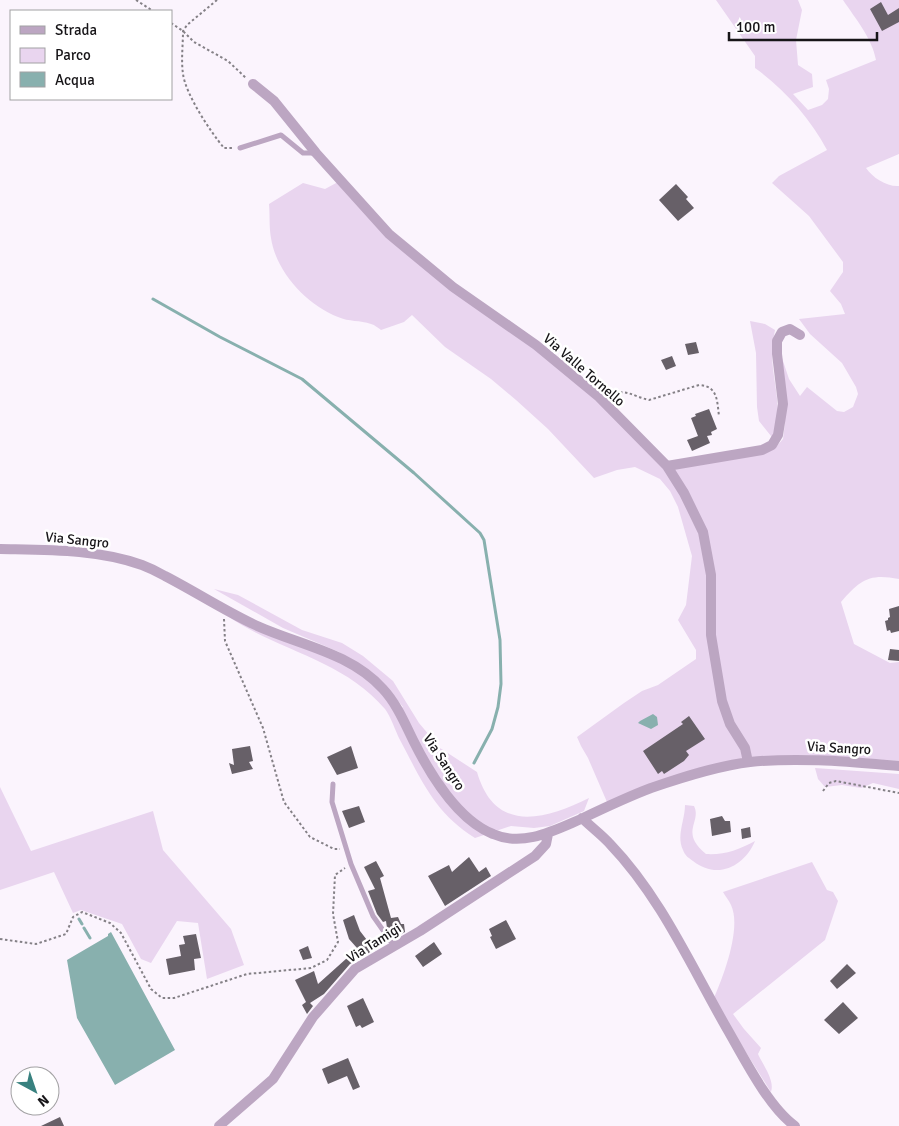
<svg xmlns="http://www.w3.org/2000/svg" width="899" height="1126" viewBox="0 0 899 1126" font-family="Signika,sans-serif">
<rect width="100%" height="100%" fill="#fbf4fd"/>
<path fill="#e9d5ef" d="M716,0H798L802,10L796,40L798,65L812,74L813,87L793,94L808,110L822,105L828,99L829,89L826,80L876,60C872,38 855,18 843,0H899V154L866,168C873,178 887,187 899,186V579C869,573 860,580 841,602L854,644L890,663L899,662V761L807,755L752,757L741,751L743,759L607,802L588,758L581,746L577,737L624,703L642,691L658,685L696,659V650L678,620L686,605L692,556L678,507L670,491L660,479L635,467L617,470L594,478L548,429L516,400L491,379L445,347L412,315L404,322L381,330C378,328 375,325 371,324C360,320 349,322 338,317C307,305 276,272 271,238C269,227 270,215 269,204L303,183L325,189L338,182L389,237L533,347L578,383L668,470L775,448L783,439L785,423L780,352L789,379L800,396L807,387L837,411L844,412L853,407L858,394L856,387L842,363L810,334L799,319L845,314L841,304L830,291L843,272V262L809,216L772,183L779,176L827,150C810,118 784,89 755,68V56Z
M750,321L765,324L775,330C774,336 772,343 772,349C771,382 787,414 770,445L771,436L759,421L757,407L756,353Z
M214,589L238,595L302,630L342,643L363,656L393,681L419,723L440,748L477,772C495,834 544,820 589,798L584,811L550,826L534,828L511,826L475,838C434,812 422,781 400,740C395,730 391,717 385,709C344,660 279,651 229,617C273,635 347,657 380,690C386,697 391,705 396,712L403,707L386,686L339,652L283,628Z
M815,768L899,774V789L873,783L861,788L842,785L825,787L818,779Z
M0,787L31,851L153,811L163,850L231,929L244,965L207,979L198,923L177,921L151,963L141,959L122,924L81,910L73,913L54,872L0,890Z
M685,805L694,806C702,822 679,832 706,854C725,855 738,850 755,841C744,867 717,880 693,861C689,858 685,856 683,850C676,836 685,820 685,805Z
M812,862L827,890L833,892L838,901L825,940L733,1014L744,1029L761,1048L758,1054C763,1065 775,1080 771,1092L713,1000C723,978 742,928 731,905C729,900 725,896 723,892Z"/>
<path fill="#88b0ae" d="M653,714L657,717L658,725L651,729L638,723L640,721Z
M111,932L175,1050L115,1085L77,1018L67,960L108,936V934Z"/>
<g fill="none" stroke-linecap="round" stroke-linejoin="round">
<path stroke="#88b0ae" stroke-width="3" d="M153,299L220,337L302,379L414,473L480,533L484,540L500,640L501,684L498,707L492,729L474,763
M79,919L82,924
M84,928L90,938"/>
</g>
<path fill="#676068" d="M881,2L888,15L899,8V22L882,31L870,9Z
M676,184L688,197L686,199L694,208L678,221L659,200Z
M696,342L699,353L688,355L685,344Z
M672,356L676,366L666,370L661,360Z
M709,409L717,429L711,432L712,435L707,436L710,443L692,451L687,440L698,436L691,418L696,416L695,414Z
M899,606V631L891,633L890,630L887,631L885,621L888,620V618L890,617L889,609Z
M890,649L899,650V661L888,660Z
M689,716L705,739L686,751L689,755L684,761L664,774L662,771L658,774L643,751L683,724L681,722Z
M250,746L253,761L249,762L253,769L232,774L229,763L234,765L232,749Z
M351,746L358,768L337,775L327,757Z
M359,806L365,822L349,828L342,811Z
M722,816L725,821H730L731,832L712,836L710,819Z
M750,827L751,837L742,839L741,829Z
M469,857L479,872L486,867L491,876L445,906L428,876L449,865L452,872Z
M376,861L384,876L380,878L391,918L398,917L401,924H404L405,932L394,938L387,928L386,921L383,922L377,914L368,891L375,889L364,867Z
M354,915L360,931L370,944L380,941L382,945L350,964L324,994L310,1003L313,1006L307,1014L302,1005L306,1002L295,980L314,971L318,984L347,958L354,954L353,952L357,948L349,939L343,920Z
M506,920L516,939L496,949L490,937L492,936L489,929Z
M196,934L201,958L194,959L195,970L169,975L166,959L181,956L179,945L185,944L183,936Z
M434,942L442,954L423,967L415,956Z
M308,946L312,958L303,960L299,950Z
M847,964L856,973L837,989L830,981Z
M363,998L374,1022L362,1028L360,1025L356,1027L347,1006Z
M843,1002L858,1018L839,1034L824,1020Z
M348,1058L360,1087L353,1090L347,1076L328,1084L322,1069Z
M60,1117L64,1126H41Z"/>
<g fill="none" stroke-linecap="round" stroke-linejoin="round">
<path stroke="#848086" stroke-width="2" stroke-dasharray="2.5 2.5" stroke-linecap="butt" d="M136,0L153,11
M217,0L187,25L183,31C183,45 181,60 183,74C186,95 210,131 224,148H233
M171,23L183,31L194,42L228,61L246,78
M610,394C628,389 632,396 649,400L699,385C718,386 717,401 719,416
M224,619L225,641L263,728L284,802L310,837L334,849H340
M823,791L829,783L836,781L899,793
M0,939L36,944L66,934L73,917L82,912L110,923L121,933L151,989L162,998H174L247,974L311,968L327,960L338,942L333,914L335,875L345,868"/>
<path stroke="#bca6c2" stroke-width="5" d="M240,148L281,135L303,153H315
M333,784L332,802L351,864L373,916L394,946"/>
<path stroke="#bca6c2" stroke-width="10" d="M253,84L274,101L316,153L389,234L453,287L536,345L599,397L667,466L684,493L703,532L711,575V635L722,701L730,724L745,748L748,762
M667,466L762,450L772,445L778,435L783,404L777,354V341L782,332L790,329L800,335
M0,549C47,550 97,549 142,565C150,568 158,572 165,576C194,591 222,609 251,623C294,644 349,651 383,689C397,704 405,724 414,742C430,774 458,820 493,834C523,847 553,831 581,819C604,808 627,797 651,788C683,777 717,766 750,762C800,757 850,762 899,766
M582,818C591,827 602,835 610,844C660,896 690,964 726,1027C743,1056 768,1107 795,1126
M219,1126L273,1079L313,1017L355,969L420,931L535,856L546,844L548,834"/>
</g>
<g text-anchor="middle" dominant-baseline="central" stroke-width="5" stroke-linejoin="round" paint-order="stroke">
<g font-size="14" fill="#171518" stroke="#fff">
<text transform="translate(584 370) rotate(41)">Via Valle Tornello</text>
<text transform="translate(77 540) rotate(6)">Via Sangro</text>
<text transform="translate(839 748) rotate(3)">Via Sangro</text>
<text transform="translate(444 762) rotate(57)">Via Sangro</text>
<text transform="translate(374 943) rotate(-32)">Via Tamigi</text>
</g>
</g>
<rect x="10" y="10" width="162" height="90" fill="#ffffff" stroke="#a2a1a3"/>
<rect x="20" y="26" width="25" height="8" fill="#bca6c2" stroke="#a2a1a3"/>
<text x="55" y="35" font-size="15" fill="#171518">Strada</text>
<rect x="20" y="48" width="25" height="15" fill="#e9d5ef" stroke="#a2a1a3"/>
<text x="55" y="60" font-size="15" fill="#171518">Parco</text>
<rect x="20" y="72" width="25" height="15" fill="#88b0ae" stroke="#a2a1a3"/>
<text x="55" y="85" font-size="15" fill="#171518">Acqua</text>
<g transform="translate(35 1091) rotate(140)"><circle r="24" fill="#ffffff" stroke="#a2a1a3"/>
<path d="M0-4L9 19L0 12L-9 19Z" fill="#38817f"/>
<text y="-8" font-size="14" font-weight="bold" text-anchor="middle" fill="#171518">N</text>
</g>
<path d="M729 32v8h148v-8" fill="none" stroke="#171518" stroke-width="2.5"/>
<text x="736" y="32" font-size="15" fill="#171518" stroke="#ffffff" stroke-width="4" paint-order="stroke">100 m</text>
</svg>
